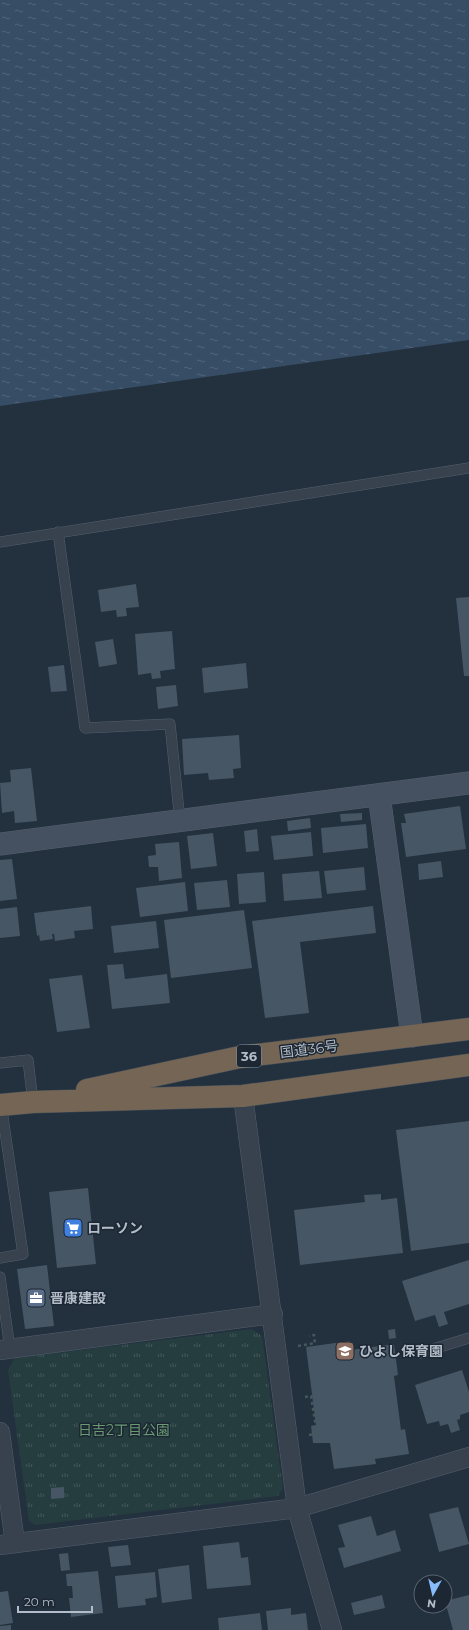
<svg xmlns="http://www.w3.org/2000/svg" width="469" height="1630" viewBox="0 0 469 1630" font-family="Montserrat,'Noto Sans JP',sans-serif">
<defs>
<pattern id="grass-tufts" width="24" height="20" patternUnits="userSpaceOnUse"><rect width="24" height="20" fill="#253d3f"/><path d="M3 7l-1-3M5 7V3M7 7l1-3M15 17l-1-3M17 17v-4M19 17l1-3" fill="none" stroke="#425759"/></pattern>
<pattern id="water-ripples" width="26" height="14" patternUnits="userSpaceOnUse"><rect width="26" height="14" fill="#364d65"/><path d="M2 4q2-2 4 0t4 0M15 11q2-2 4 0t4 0" fill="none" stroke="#51657a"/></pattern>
</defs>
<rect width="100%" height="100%" fill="#23303e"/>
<path fill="url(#grass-tufts)" d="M252,1329L262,1336L283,1488L278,1496L35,1525L29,1521L8,1370L15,1358Z"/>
<path fill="url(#water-ripples)" d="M0,0H469V340L0,406Z"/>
<path fill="#475664" d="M136,584L139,607L126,608L127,616L117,617L116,610L101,612L98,590Z
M469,597V676H464L456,598Z
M172,631L175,669L160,671L161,678L152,679L151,673L138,675L135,634Z
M113,639L117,664L99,667L95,642Z
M246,663L248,688L204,693L202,668Z
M64,665L67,691L51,692L48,667Z
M176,685L178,706L158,709L156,687Z
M239,735L241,768L233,769L234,778L209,780L208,773L184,775L182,739Z
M31,768L37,821L15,823L14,811L2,813L0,783L11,782L10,770Z
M460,806L466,849L406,857L401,823H406L404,814Z
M362,813V820L341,822L340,814Z
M310,818L311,828L288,831L287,821Z
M366,824L368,848L323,853L321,828Z
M257,829L259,851L246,852L244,831Z
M311,832L313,856L274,860L271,836Z
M213,833L217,866L191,869L187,836Z
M179,842L182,878L159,881L158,867H149L148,856L156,855L155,844Z
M12,859L17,899L0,901V860Z
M441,861L443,877L419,880L418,864Z
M364,867L366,890L327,894L324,871Z
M319,871L322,898L284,901L282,874Z
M264,872L266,902L239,904L237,874Z
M227,880L230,907L197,910L194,883Z
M185,882L188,911L140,917L136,888Z
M91,906L93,929L74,931L75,938L55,941L54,934H52L53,939L40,941L39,935L37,936L34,913Z
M373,906L376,933L300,942L309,1013L265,1018L252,921Z
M17,907L20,936L0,938V909Z
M244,910L252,968L171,978L164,920Z
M156,921L159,948L114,953L111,926Z
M123,964L125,979L167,974L170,1003L112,1009L107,965Z
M82,975L90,1028L57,1032L49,979Z
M469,1121V1243L411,1251L396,1130Z
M88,1188L96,1264L57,1268L49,1192Z
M381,1194V1200L397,1198L403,1253L300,1265L294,1210L365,1202L364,1195Z
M469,1260V1304L444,1312L448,1324L439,1327L435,1315L415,1321L402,1281Z
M47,1265L54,1326L25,1329L17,1269Z
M395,1329L396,1338L389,1339L388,1330Z
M350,1341L351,1350L394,1344L398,1375L394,1376L401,1430L405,1429L409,1454L375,1459L376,1464L334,1469L330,1443H313L311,1426L315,1425L316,1426L306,1347Z
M462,1370L469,1392V1412L460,1415V1419L457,1420L460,1430L451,1433L448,1424L440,1426L439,1421L427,1424L415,1385Z
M64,1487V1498L51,1499V1488Z
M458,1507L469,1544L439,1552L429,1514Z
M371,1516L377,1536L395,1530L401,1551L344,1568L338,1548L345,1547L338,1525Z
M239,1542L241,1558L248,1557L251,1585L207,1589L203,1546Z
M128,1545L131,1565L111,1567L108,1547Z
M68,1553L70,1570L61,1571L59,1554Z
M189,1565L192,1599L162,1603L158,1569Z
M98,1571L103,1613L71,1617L69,1598H73L72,1586H67L66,1574Z
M155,1572L157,1597L145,1599L146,1605L118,1608L115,1576Z
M8,1591L13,1623L0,1625V1592Z
M382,1595L385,1608L354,1615L351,1603Z
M469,1595V1630H453L445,1601Z
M423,1606H443L424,1612Z
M291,1608V1615L306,1613L308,1630H268L266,1611Z
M260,1613L262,1630H219L218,1618Z
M11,1625V1630H0V1626Z"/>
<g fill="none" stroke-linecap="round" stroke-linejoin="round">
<g stroke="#55606c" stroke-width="11">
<path id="lane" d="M58,532L85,728L170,724L180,821
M0,542L469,468
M0,1063L28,1060L33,1102
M0,1258L23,1254L1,1104
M0,1277L10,1349
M420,1353L469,1338"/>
</g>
<g stroke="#55606c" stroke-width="20">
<path id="street" d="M243,1096L297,1508L332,1630
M0,1350L273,1314
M0,1432L15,1543
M0,1545L297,1508L469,1457"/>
</g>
<g stroke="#55606c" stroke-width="23">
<path id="secondary" d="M379,795L412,1036
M0,844L469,783"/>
</g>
<g stroke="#424d59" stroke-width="23">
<path id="highway" d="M87,1090L240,1057L469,1029
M0,1105L33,1102L243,1096L469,1065"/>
</g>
<path stroke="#435a5c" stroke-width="2.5" stroke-dasharray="3 3" stroke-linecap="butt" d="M298,1346L315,1343L314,1335L309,1336
M305,1397L311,1396L317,1434
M309,1435L323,1433"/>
<use href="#lane" stroke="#37424e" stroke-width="10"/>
<use href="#street" stroke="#37424e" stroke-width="19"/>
<use href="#secondary" stroke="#455161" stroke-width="22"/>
<use href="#highway" stroke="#746554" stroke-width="22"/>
</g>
<defs>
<g id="supermarket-square" transform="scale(1)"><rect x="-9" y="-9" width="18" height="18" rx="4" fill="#3f7fe0" stroke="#1c2733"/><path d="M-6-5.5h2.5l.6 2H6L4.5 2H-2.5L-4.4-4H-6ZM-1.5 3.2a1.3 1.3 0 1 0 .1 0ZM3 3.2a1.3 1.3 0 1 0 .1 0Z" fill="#fff"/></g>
<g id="office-square" transform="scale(1)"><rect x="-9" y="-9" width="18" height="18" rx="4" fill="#5c6f8a" stroke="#1c2733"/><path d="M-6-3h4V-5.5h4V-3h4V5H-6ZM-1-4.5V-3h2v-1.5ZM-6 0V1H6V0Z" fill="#fff"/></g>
<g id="school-square" transform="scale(1)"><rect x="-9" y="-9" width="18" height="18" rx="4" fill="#8d6e63" stroke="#1c2733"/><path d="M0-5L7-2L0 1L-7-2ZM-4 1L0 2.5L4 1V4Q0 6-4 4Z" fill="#fff"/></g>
</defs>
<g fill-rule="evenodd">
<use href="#supermarket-square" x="73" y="1228"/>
<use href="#office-square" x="36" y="1298"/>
<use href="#school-square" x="345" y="1351"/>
</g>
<g text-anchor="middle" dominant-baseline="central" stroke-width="3" stroke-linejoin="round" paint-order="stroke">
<rect fill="#1c2733" stroke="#86909c" stroke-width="1" x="237" y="1045" width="24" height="22" rx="3"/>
<g font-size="13" font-weight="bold" fill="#b3bdc9">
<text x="249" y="1056">36</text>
</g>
<g font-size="14" fill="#b3bdc9" stroke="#1c2733">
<text transform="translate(309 1049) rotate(-7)">国道36号</text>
</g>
<g font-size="14" font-weight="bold" fill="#b3bdc9" stroke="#1c2733" text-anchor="start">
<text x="87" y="1228">ローソン</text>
<text x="50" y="1298">晋康建設</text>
<text x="359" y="1351">ひよし保育園</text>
</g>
<g font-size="14" fill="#6a9a72" stroke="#1c2733">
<text x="124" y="1430">日吉2丁目公園</text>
</g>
</g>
<g transform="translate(433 1594) rotate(188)"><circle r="19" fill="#1c2733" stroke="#58636f"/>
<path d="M0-3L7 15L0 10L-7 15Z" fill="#87bbfa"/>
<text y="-6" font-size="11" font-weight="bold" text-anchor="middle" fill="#b3bdc9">N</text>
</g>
<path d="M18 1606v6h74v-6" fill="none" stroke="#b3bdc9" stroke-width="2"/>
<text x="24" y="1606" font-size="12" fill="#b3bdc9" stroke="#1c2733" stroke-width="3" paint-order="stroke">20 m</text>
</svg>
